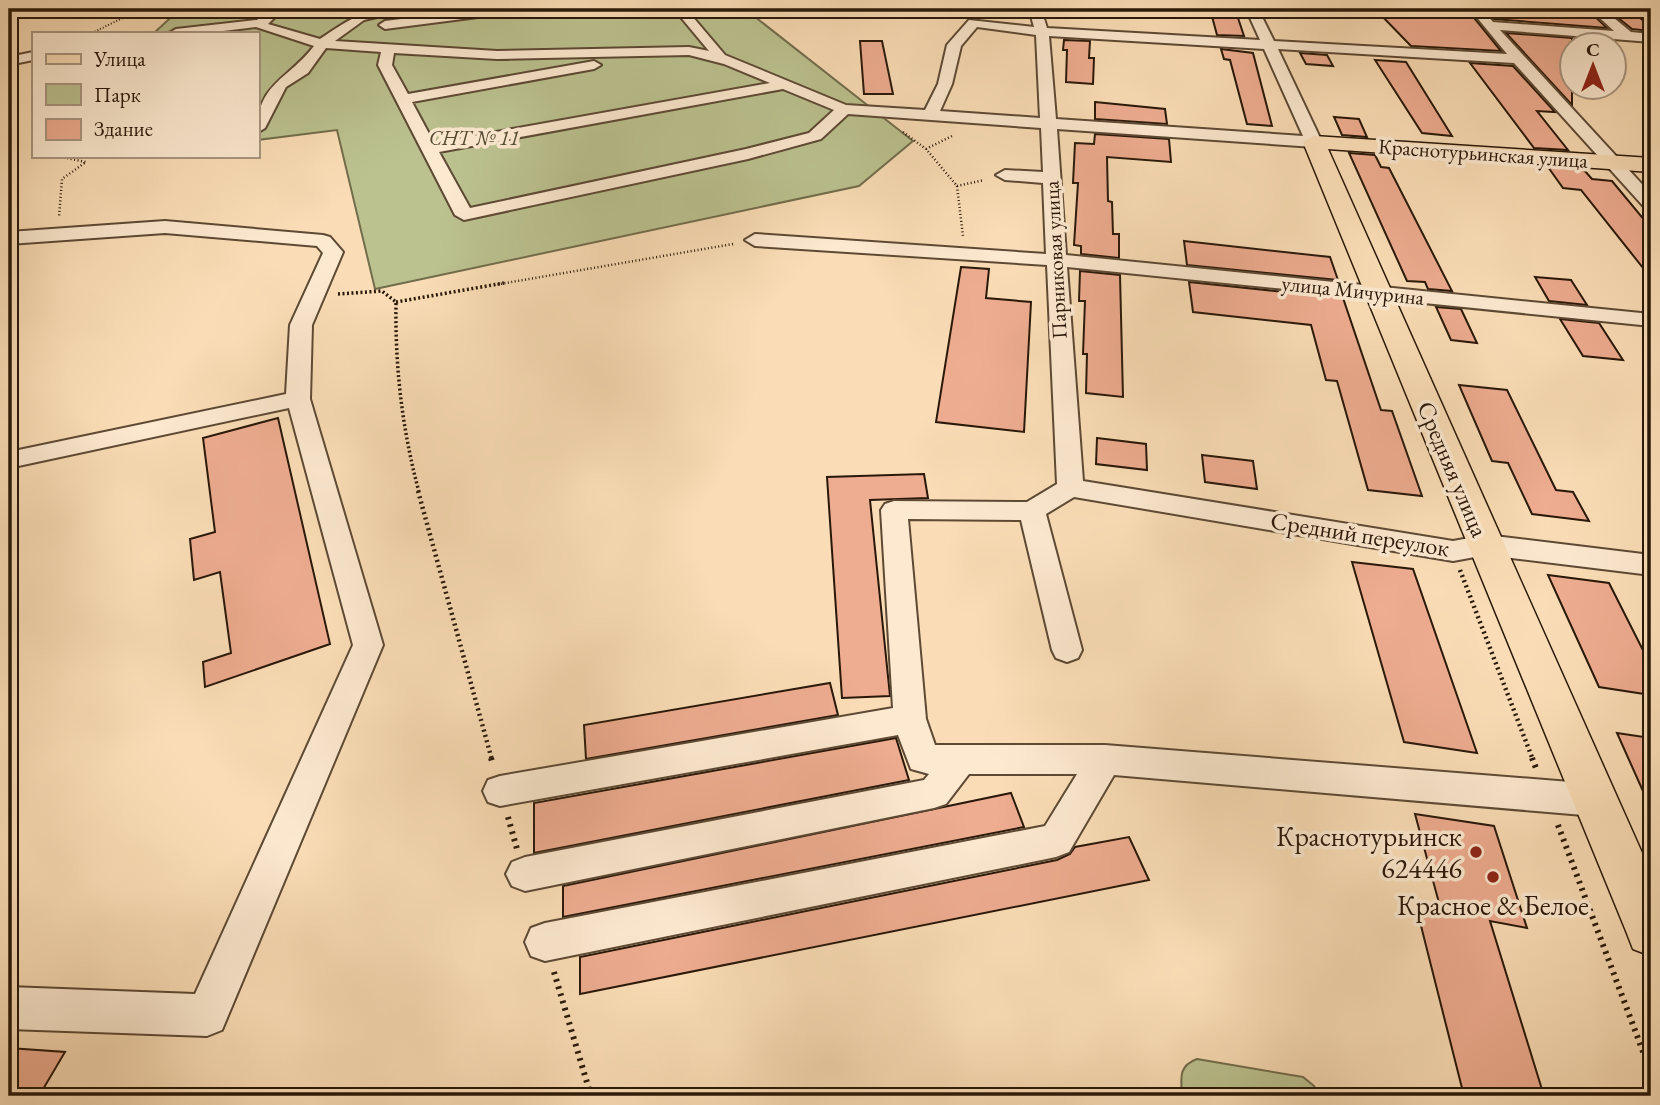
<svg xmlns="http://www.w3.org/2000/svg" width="1660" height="1105" viewBox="0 0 1660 1105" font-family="'EB Garamond',serif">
<rect width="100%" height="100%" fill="#faddb6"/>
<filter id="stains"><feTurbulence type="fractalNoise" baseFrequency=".00286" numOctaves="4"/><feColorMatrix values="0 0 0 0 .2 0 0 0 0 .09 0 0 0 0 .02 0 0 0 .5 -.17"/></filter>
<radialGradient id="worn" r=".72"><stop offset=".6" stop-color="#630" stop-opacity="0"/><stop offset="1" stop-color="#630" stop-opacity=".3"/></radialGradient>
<path fill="#bbc290" stroke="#726d4c" stroke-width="2" d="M180,9H745L913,141L859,186L375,289L337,130L257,140V33H154Z
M1197,1059L1303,1077L1314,1086L1320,1096H1182C1181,1078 1178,1066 1197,1059Z"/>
<path fill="#eeac90" stroke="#291809" stroke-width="2" d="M1210,9H1232L1233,13L1236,12L1244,36L1217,35Z
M1421,9H1467L1501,51L1411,46L1379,13L1425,14Z
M1485,9H1587L1607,28L1494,19Z
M1607,9H1629L1651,27V31L1632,29Z
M1506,33L1572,38V105Z
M1064,40L1090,41L1089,58H1094L1093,84L1066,82L1067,50H1063Z
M860,41H882L893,94H864Z
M1221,49L1253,53L1272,126L1247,124L1230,60L1224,59Z
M1300,53L1327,55L1333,66L1306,64Z
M1375,60L1406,62L1452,136L1422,133Z
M1470,63L1513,66L1555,112L1537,111L1568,150L1534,148Z
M1095,102L1165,109L1167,124L1095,119Z
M1334,117L1359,119L1367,137L1342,135Z
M1095,134L1169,139L1171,162L1107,157L1108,201L1112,202L1113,234H1119V258L1081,254V246L1074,245L1078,183H1073L1075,143L1094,144Z
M1349,153L1375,155L1381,167L1389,168L1452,291L1428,289L1425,282L1407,281Z
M1548,167L1584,170L1592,179L1612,181L1651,228V278L1581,190L1563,188Z
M1184,241L1330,257L1338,280L1187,265Z
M961,267L989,269L986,298L1031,302L1024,432L936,422Z
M1080,271L1120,275L1123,397L1086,393L1087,354H1083L1085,301H1079Z
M1535,277L1571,280L1587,305L1549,301Z
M1189,282L1343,298L1381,410L1392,411L1422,496L1368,490L1337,381L1326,380L1311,325L1193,312Z
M1436,307L1461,309L1477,343L1451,340Z
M1560,319L1599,323L1623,360L1583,356Z
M1459,385L1507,390L1556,490L1573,492L1589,521L1532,514L1508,463L1492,461Z
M278,418L330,644L205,687L203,662L231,653L220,572L194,580L190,539L215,532L203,438Z
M1097,438L1146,444L1147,470L1096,464Z
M1202,455L1253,461L1257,489L1205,482Z
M924,474L928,498L870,500L890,696L842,698L827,477Z
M1352,562L1413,569L1477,753L1404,742Z
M1548,575L1609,583L1651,666V695L1599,687Z
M830,683L838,715L586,759L584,725Z
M1617,733L1651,738V809Z
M896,738L909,780L534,853V803Z
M1011,793L1024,827L563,917V886Z
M1415,814L1494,826L1527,928L1490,921L1544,1096H1464L1417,910L1442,914Z
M1129,837L1149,880L580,994V957L1057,860L1070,854L1075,847Z
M9,1048L65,1052L39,1096H9Z"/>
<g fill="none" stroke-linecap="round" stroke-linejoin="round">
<g stroke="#5d4934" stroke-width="4">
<path id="minor" d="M270,9H283L268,24L320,39C355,15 368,7 412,9L364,20L335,41L497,51L689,47L709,51L674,9H686L725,55L846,105L925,110L938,84L947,45L969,20L1034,27L1029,9H1041L1047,28L1260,40L1246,9H1258L1274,41L1507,54L1470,9H1482L1493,22L1614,31L1590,9H1603L1631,32L1651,34V42L1500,30L1651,194V209L1645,208L1514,63L1278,49L1322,142L1314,147L1057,129L1066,255L1651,314V326L1067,267L1083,481L1453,541L1486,535L1651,555V575L1486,555L1453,561L1074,497L1046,514L1082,650L1078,658L1067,662L1056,658L1052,650L1021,520L908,519L926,719L935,745H1105L1595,784L1607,789L1613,800L1607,811L1595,816L1114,775L1069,852L1056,857L545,961L531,956L525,942L531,928L545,923L1045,826L1077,774H969L946,804L934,808L525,891L512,886L506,874L512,862L525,857L924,780L929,774L911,769L898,735L500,806L488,802L483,791L488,780L500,776L893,708L881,510L885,504L894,501L1027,502L1057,484L1047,265L755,246L745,240L755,234L1046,254L1043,183L1005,180L996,175L1005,170L1043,172L1041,128L848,114L821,139L748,159L464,220L455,215L378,65L381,52L326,48L308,73L286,87L265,128L257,133C257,83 288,80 314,46L256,27L207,33H169L176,29L257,20ZM977,27L1036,35L1040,118L940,111L952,84L961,46ZM1049,36L1264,49L1303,136L1056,119ZM394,53L497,59L689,55L724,64L770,83L434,143L412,102L594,69L601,65L594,61L408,94L392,65ZM783,89L834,110L809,133L746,149L470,208L439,152Z
M482,9H515L509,13L385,29L379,25L385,21Z
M1631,9H1644L1651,14V24Z
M33,52V60L9,65V57Z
M165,221L323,235L330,237L343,252L312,325L310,399L383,645L222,1030L207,1036L9,1029V987L195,994L353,645L289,408L9,468V452L286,394L290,325L323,253L317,246L165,233L9,244V232Z"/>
</g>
<g stroke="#291809" stroke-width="3">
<path id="major" d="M1314,136L1651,158V172L1328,149L1651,873V956L1633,949L1626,931L1303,142Z"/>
</g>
<path stroke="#291809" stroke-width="2" stroke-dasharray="1 2" stroke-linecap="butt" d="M92,33L141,9"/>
<path stroke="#291809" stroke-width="2.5" stroke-dasharray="1 2.5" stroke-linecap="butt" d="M903,132L926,149L957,186L963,236
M926,149L954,135
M57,156L86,162L62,179L59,217
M957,186L984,180
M494,285L733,244"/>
<path stroke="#291809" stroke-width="3.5" stroke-dasharray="2 2.5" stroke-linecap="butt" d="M338,294L382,291L396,302C395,367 402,429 419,492
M396,302L504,283"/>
<path stroke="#291809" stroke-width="4.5" stroke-dasharray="2 3.5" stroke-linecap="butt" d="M418,491L492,760
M1460,570L1533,760"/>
<path stroke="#291809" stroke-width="6" stroke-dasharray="2.5 5" stroke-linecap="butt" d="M491,758L493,765
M1532,758L1536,768
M508,817L517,849
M1558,825L1651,1073
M554,972L591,1096"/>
<use href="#minor" fill="#fce9d0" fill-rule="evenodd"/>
<use href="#major" fill="#faddb6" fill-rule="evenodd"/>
</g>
<g fill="#8f2418" stroke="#fce9d0" stroke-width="2.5">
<circle cx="1476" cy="852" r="7"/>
<circle cx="1493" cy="877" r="7"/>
</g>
<g text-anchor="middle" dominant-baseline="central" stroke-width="7" stroke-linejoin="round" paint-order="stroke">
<g font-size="21" font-style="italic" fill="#554b32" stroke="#fce9d0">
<text x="474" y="137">СНТ № 11</text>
</g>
<g font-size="21" fill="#291809" stroke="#fce9d0">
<text transform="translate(1483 153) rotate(4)">Краснотурьинская улица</text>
<text transform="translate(1055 260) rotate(-93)">Парниковая улица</text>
<text transform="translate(1353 290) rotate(6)">улица Мичурина</text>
</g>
<g font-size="24" fill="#291809" stroke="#fce9d0">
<text transform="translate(1453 469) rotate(67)">Средняя улица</text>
<text transform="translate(1360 534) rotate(9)">Средний переулок</text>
</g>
<g font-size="28" fill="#291809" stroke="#fce9d0" text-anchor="end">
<text x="1462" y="836">Краснотурьинск<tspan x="1462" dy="32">624446</tspan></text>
<text x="1493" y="905" text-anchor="middle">Красное &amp; Белое</text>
</g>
</g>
<rect width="1660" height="1105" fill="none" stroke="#faddb6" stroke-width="35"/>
<rect x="10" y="10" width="1639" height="1084" fill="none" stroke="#291809" stroke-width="3.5"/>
<rect x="18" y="18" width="1625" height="1070" fill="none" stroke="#291809" stroke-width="2"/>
<rect x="32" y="32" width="228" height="126" fill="#fce9d0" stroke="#a89580" stroke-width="2"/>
<rect x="46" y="54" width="35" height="10" fill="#faddb6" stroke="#a89580" stroke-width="2"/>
<text x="94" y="66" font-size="21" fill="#291809">Улица</text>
<rect x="46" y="84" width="35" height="21" fill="#bbc290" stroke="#a89580" stroke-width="2"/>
<text x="94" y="102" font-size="21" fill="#291809">Парк</text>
<rect x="46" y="119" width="35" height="21" fill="#eeac90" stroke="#a89580" stroke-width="2"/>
<text x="94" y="136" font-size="21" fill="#291809">Здание</text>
<g transform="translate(1593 66)"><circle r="33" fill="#fce9d0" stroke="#a89580" stroke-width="2"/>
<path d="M0-5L12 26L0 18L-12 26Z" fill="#8f2418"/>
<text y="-10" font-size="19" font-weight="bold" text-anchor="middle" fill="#291809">С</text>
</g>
<rect width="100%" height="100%" filter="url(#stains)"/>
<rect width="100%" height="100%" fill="url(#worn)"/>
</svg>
